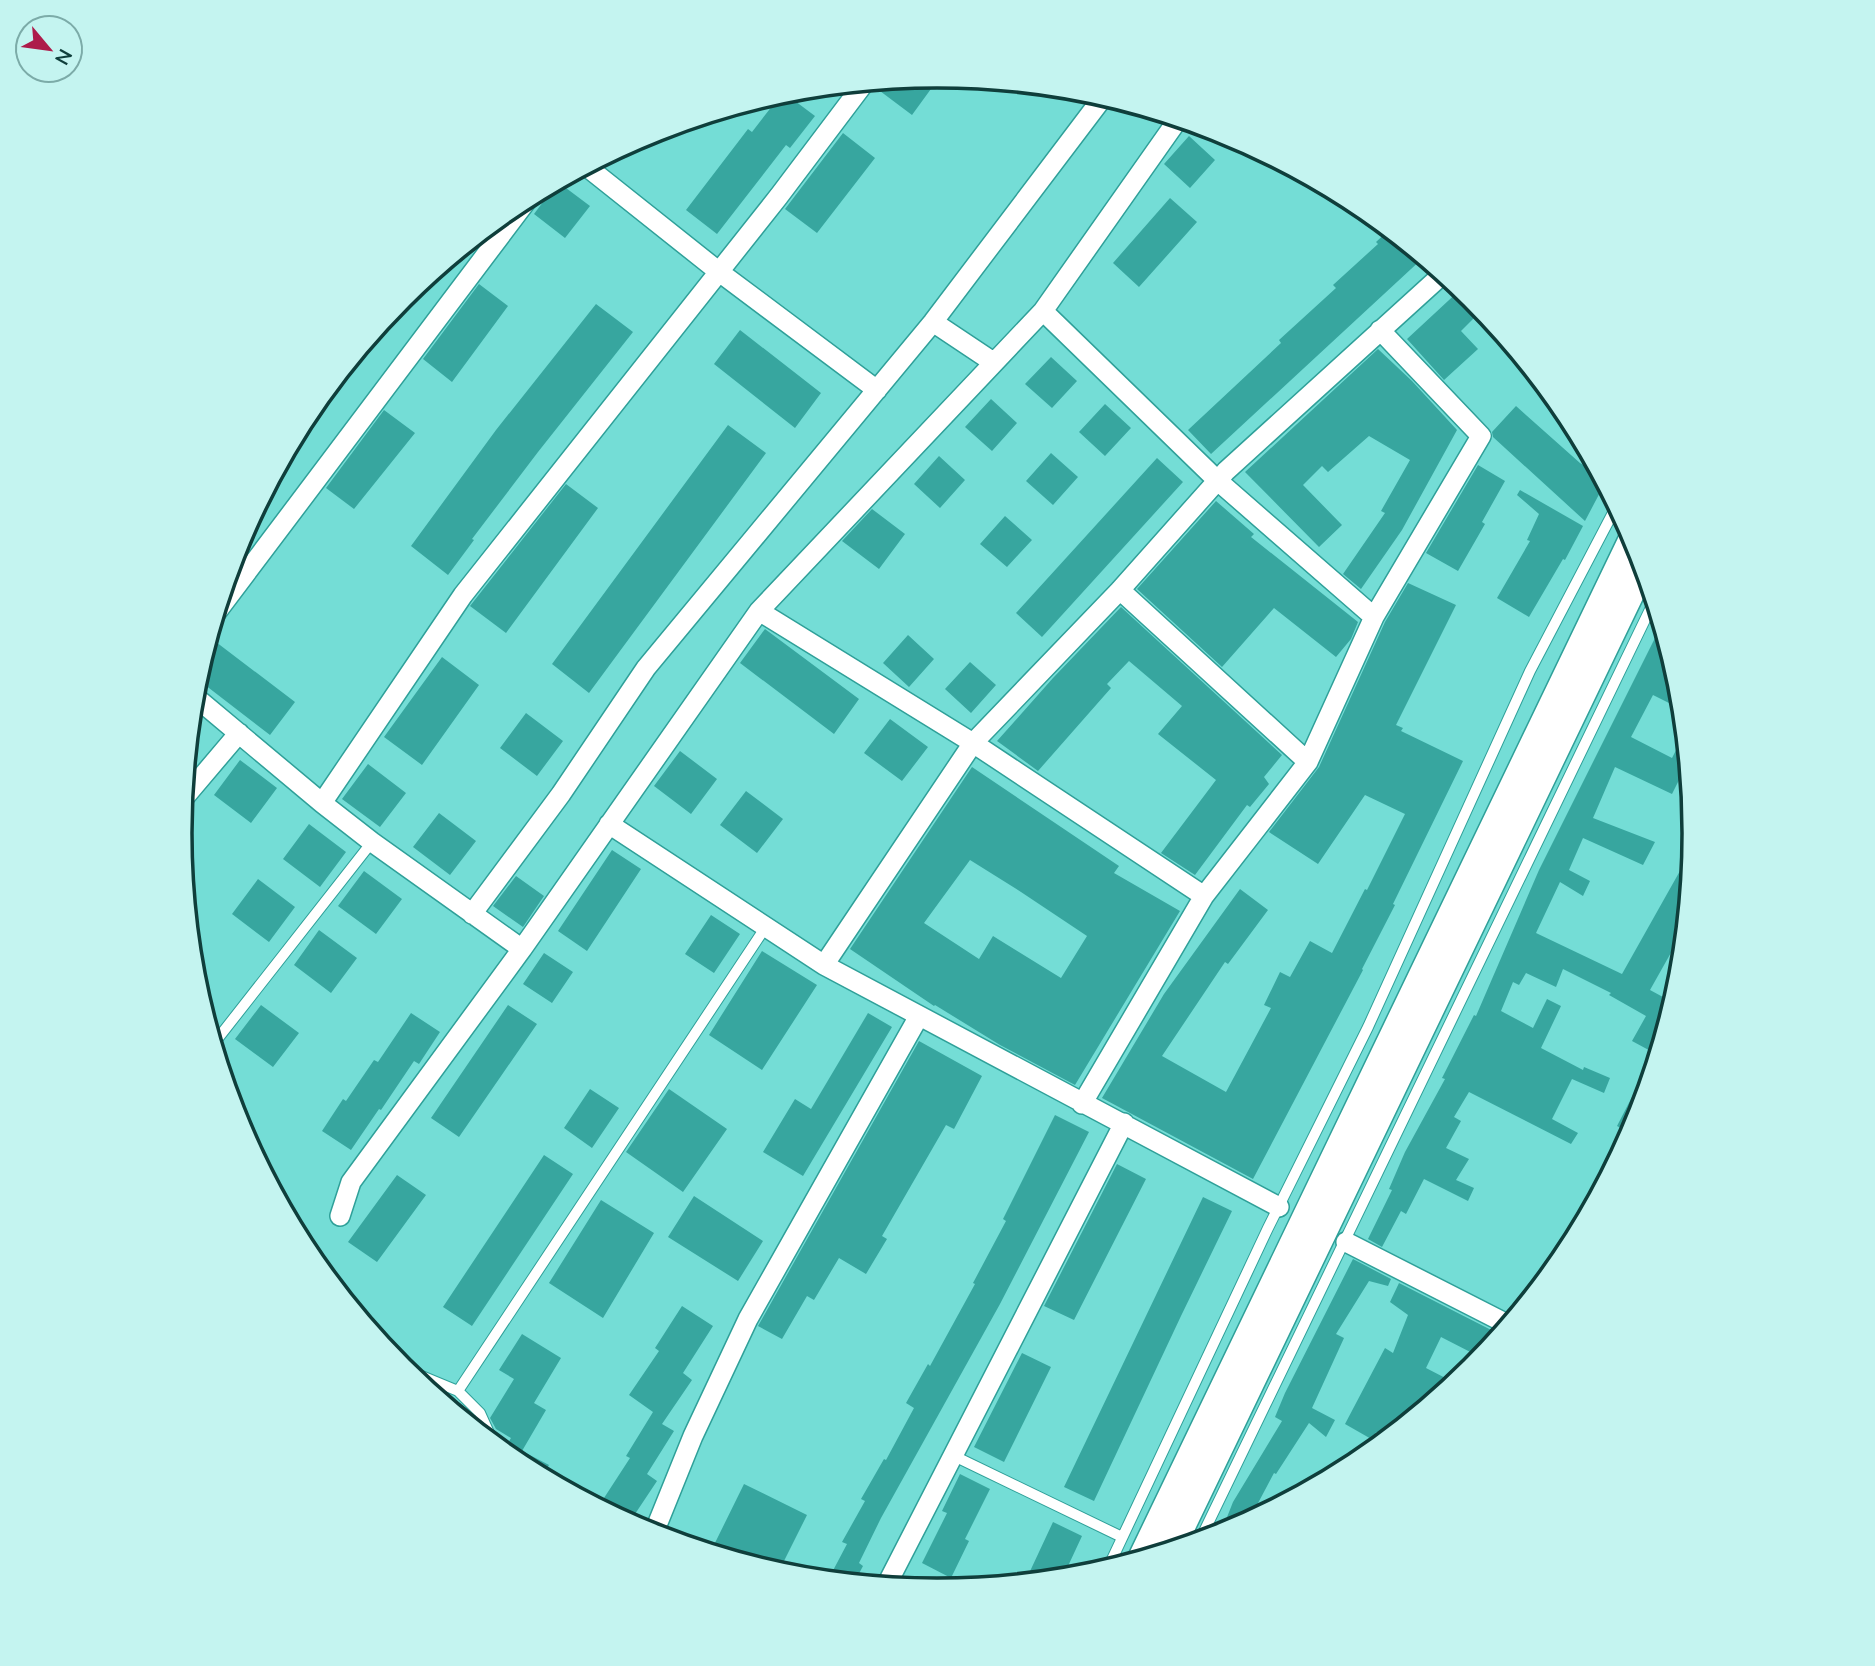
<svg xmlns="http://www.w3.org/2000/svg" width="1875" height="1666" viewBox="0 0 1875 1666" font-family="Mulish,sans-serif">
<rect width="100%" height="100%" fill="#74ddd6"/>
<path fill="#37a69f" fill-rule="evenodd" d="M928,76L936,82L912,115L880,91L888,80Z
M783,92L815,116L790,148L786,145L717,234L686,210L748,129L752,132Z
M843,133L875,158L817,233L785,209Z
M1189,136L1215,160L1190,188L1164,164Z
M558,182L590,206L565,238L534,214Z
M1170,198L1197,222L1139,287L1113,263Z
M1390,229L1424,257L1211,454L1188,430L1281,343L1279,340L1336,288L1333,285L1378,244L1376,242Z
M479,284L508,306L452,382L423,359Z
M1462,288L1483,309L1461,331L1478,349L1444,380L1407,339Z
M596,304L633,332L538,452L472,539L474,540L448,575L411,546L496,430Z
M740,330L821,393L795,428L714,364Z
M1378,349L1412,381L1457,430L1402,530L1361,589L1343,574L1385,513L1381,511L1410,460L1369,436L1328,472L1322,466L1303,485L1342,525L1319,547L1245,472Z
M1051,357L1077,381L1052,408L1025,384Z
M991,399L1017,423L992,451L965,427Z
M1105,404L1131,428L1105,456L1079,432Z
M1516,406L1580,463L1602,476L1605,483L1585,521L1493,437L1492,432Z
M384,410L415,433L354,509L326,488Z
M728,425L766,453L589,693L552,664Z
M1051,453L1078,477L1053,505L1026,481Z
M939,456L965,480L940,508L914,484Z
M1157,458L1183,482L1042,637L1016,613Z
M1478,465L1505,481L1482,522L1485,524L1458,571L1426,553Z
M566,484L598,508L506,633L470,606Z
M1520,490L1583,526L1565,560L1563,559L1529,617L1497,598L1530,541L1527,540L1539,514L1517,495Z
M1216,501L1254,534L1251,537L1358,622L1351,639L1336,657L1274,608L1222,667L1137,589Z
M872,509L905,534L879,569L842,541Z
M1005,516L1032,540L1007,567L980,544Z
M1408,583L1456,605L1396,725L1403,728L1401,731L1463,761L1393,904L1395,905L1362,969L1363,970L1253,1179L1102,1098L1164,994L1240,889L1268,910L1228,964L1225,962L1162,1056L1226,1092L1271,1008L1264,1005L1280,972L1290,977L1310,941L1332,953L1365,889L1367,890L1405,814L1365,795L1318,864L1269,832L1319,767L1385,622Z
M1121,607L1282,755L1264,777L1269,784L1250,807L1247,805L1195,875L1161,853L1216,780L1158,734L1182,706L1129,661L1107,684L1111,688L1038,771L997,741L1053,678Z
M1662,624L1680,683L1675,691L1682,694L1683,710L1653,695L1631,737L1672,758L1685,733L1688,762L1672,794L1615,767L1593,818L1655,842L1643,865L1583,838L1569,870L1590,881L1583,896L1560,882L1536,933L1622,974L1694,846L1686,926L1650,990L1674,1003L1658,1055L1632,1041L1646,1016L1609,995L1611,993L1563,969L1556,987L1526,973L1519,985L1513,982L1501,1011L1533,1028L1547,999L1561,1006L1541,1048L1583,1070L1584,1067L1610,1078L1604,1093L1572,1079L1552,1119L1578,1133L1571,1144L1469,1092L1454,1117L1461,1121L1446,1148L1469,1159L1456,1180L1474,1188L1468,1201L1424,1179L1406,1214L1401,1211L1382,1247L1368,1239L1392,1190L1389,1189L1405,1152L1445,1079L1442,1078L1474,1015L1476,1016L1539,870Z
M765,629L859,699L834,734L740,663Z
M908,635L934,659L909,687L883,663Z
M216,642L295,702L270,735L196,678L201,662Z
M442,657L479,685L422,765L384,737Z
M970,662L996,685L971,713L945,689Z
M526,713L563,741L537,776L500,748Z
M890,719L928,747L902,781L864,753Z
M680,751L717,779L691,814L654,786Z
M240,760L277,788L251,823L214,795Z
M368,764L406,793L380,827L342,799Z
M972,767L1119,866L1114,873L1180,911L1075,1085L1000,1045L935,1005L934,1006L850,949ZM970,860L1021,892L1087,936L1061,978L993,936L979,959L924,923Z
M746,791L783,819L757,853L720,825Z
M439,813L476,841L450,875L413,847Z
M309,824L346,852L320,887L283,859Z
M612,850L641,869L587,951L558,931Z
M364,871L402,899L376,934L338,906Z
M516,876L544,896L523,927L493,906Z
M258,879L295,907L269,942L232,914Z
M711,915L740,934L714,973L685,954Z
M319,930L357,958L331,993L294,965Z
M762,951L817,985L762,1070L709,1035Z
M544,953L573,972L552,1003L523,984Z
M261,1005L299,1033L273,1067L235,1039Z
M508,1005L537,1024L459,1137L431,1118Z
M411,1013L440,1032L419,1064L414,1061L381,1110L379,1109L351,1150L322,1131L343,1099L346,1101L374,1060L378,1062Z
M868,1013L892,1027L803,1176L763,1152L795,1099L811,1109Z
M919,1041L982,1076L954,1129L946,1125L882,1236L887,1239L866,1274L839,1258L814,1300L807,1296L782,1339L758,1326Z
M590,1089L619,1108L592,1148L564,1128Z
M669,1089L727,1129L683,1192L626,1152Z
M1633,1095L1644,1101L1632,1134L1617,1126Z
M1055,1115L1089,1132L1000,1304L881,1518L859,1563L863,1566L854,1583L828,1580L847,1544L842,1542L865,1501L861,1499L884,1459L886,1460L914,1408L906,1403L928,1364L930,1366L975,1284L973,1283L1006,1221L1003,1219Z
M544,1155L573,1174L472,1326L443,1307Z
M1117,1164L1146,1179L1074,1320L1044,1306Z
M397,1175L426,1195L377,1262L348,1242Z
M694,1196L763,1241L738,1281L668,1237Z
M1203,1197L1232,1211L1181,1316L1094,1501L1064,1487Z
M601,1200L654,1233L603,1318L549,1283Z
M1353,1259L1391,1279L1388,1286L1369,1281L1336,1334L1344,1338L1312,1408L1335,1420L1326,1437L1309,1423L1276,1474L1274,1473L1248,1522L1220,1535L1233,1502L1282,1421L1275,1417L1285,1393Z
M1399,1283L1501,1335L1482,1358L1441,1337L1426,1368L1455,1383L1388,1438L1376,1432L1373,1440L1345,1424L1385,1348L1393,1353L1408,1315L1390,1302Z
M682,1306L713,1326L683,1373L692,1380L662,1424L674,1431L647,1474L657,1481L633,1517L604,1498L630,1458L626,1456L653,1412L629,1395L659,1351L655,1348Z
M522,1334L561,1358L534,1403L546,1410L522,1451L549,1465L542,1477L516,1463L499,1449L500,1439L508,1443L511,1438L496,1429L490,1418L514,1379L499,1370Z
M1022,1353L1051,1367L1004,1462L974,1447Z
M960,1474L990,1489L965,1539L969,1541L951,1578L922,1563L947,1513L942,1511Z
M744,1484L807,1515L778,1573L741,1562L713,1547Z
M1053,1522L1082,1536L1062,1579L1025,1582Z"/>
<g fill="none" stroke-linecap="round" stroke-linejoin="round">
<g stroke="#2fa099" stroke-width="12">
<path id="lane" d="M219,1037L372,842
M400,1367L458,1391L480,1413L494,1444
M458,1391L765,928
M952,1455L1122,1537
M1199,1542C1353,1228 1501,912 1655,599
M1107,1570L1268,1228L1368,1027L1530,671L1617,505"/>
</g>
<g stroke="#2fa099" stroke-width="22">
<path id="street" d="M586,166L718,271L877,390
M1043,311L1218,481L1374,617
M933,322L993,362
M1120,590L1308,762
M759,611L973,743L1204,896
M216,613L531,195
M193,695L322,803L372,842L522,949L759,611L1043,311L1179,118
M183,799L239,733
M322,803L463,595L779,196L865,82
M609,824L824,965L1279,1207
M472,914L561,794L646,668L933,322L1104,96
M824,965L973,743L1120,590L1226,471L1444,273
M1082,1104L1204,896L1308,762L1374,617L1481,436L1380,330
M340,1216L351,1182L522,949
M1346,1242L1509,1325
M653,1535L693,1436L748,1319L919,1016
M886,1586L1124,1123"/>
</g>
<g stroke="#2fa099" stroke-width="31">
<path id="secondary" d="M1169,1551L1644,564
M1142,1559L1634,537"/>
</g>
<use href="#lane" stroke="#fff" stroke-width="10"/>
<use href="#street" stroke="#fff" stroke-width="19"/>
<use href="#secondary" stroke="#fff" stroke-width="28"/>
</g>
<path d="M0 0H1875V1666H0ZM192 833a745 745 0 1 1 1490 0a745 745 0 1 1-1490 0Z" fill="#c4f4f0" fill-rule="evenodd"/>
<path fill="none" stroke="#0f3e3b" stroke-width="3.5" d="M192 833a745 745 0 1 1 1490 0a745 745 0 1 1-1490 0Z"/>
<g transform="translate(49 49) rotate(119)"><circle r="33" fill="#c4f4f0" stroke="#7caba8" stroke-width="2"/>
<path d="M0-5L12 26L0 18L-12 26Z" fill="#ad1b4a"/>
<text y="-10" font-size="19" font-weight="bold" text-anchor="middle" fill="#0f3e3b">N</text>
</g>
</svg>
